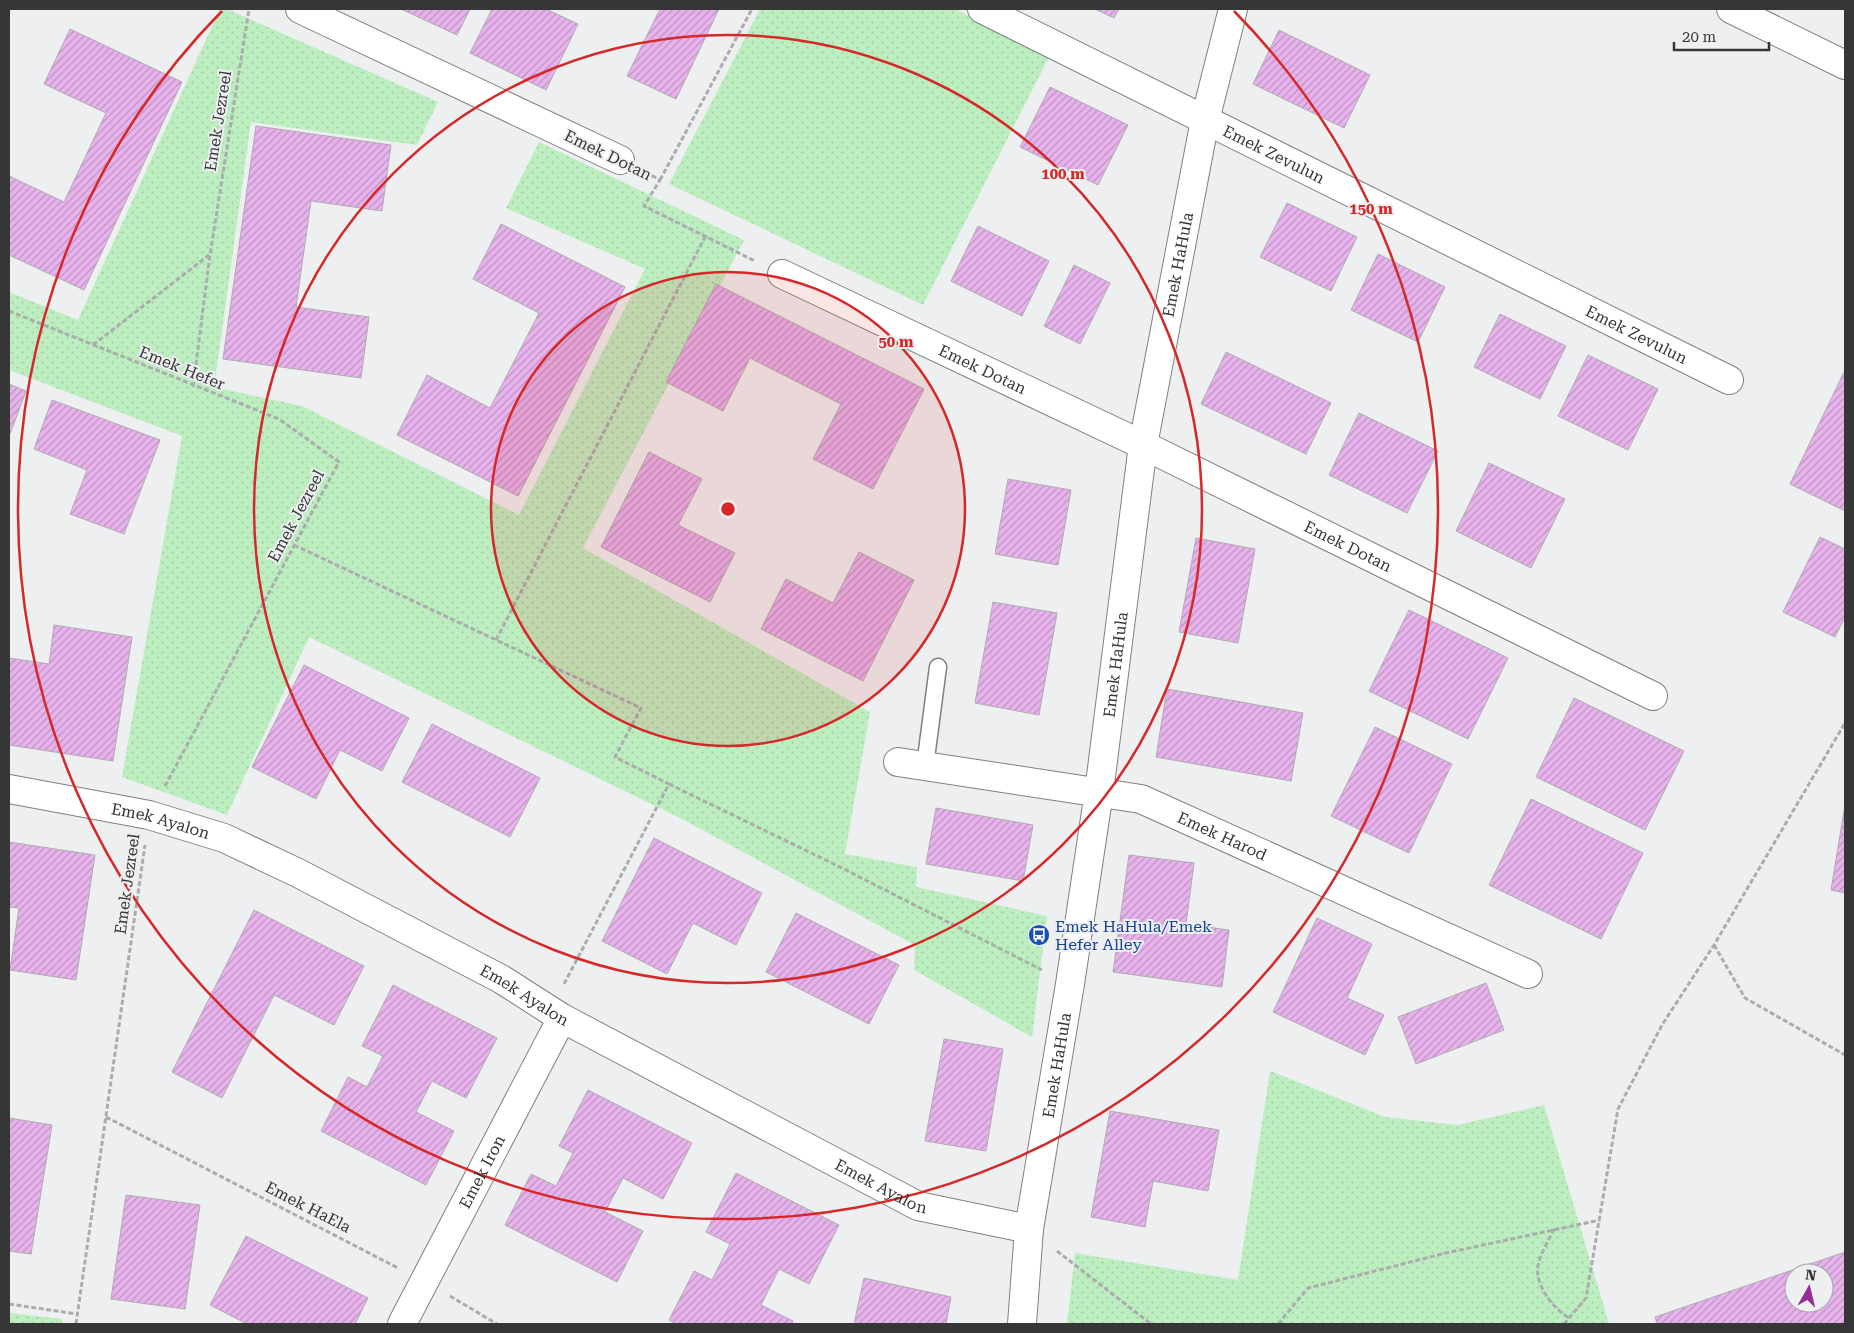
<svg xmlns="http://www.w3.org/2000/svg" width="1854" height="1333" viewBox="0 0 1854 1333" font-family="'Roboto Serif',serif">
<defs>
<pattern id="grass-dots" width="8" height="8" patternUnits="userSpaceOnUse" patternTransform="scale(1.25)"><rect width="8" height="8" fill="#bdeec0"/><path d="M2 2h.1M6 6h.1" fill="none" stroke="#a3cda6" stroke-width="1.8" stroke-linecap="round"/></pattern>
<pattern id="building-hatch" width="6" height="6" patternUnits="userSpaceOnUse" patternTransform="scale(1.25)"><rect width="6" height="6" fill="#e8b3ed"/><path d="M-1 1l2-2M0 6l6-6M5 7l2-2" fill="none" stroke="#bd92c1"/></pattern>
</defs>
<rect width="100%" height="100%" fill="#edeff0"/>
<path fill="url(#grass-dots)" d="M220,9H227L438,102L417,145L251,122L214,387L302,406L519,515L645,269L506,208L539,142L744,240L583,548L870,712L845,854L917,867L916,887L1047,916L1032,1037L914,970L915,945L682,819L309,637L227,815L122,777L182,436L9,370V292L78,320Z
M760,9H955L1049,57L923,305L669,184Z
M1270,1071L1385,1117L1458,1125L1544,1105L1609,1324H1067L1075,1253L1238,1280Z
M9,1313L62,1319V1324H9Z"/>
<path fill="url(#building-hatch)" stroke="#aeadae" fill-rule="evenodd" d="M401,9H470L457,35Z
M492,9H546L578,24L546,90L470,53Z
M660,9H719L676,99L627,76Z
M1095,9H1119L1114,18Z
M70,29L182,82L84,290L9,255V176L64,202L106,113L44,84Z
M1279,30L1370,75L1344,128L1253,84Z
M1050,87L1128,125L1098,185L1020,147Z
M256,126L391,145L382,211L311,201L296,307L369,317L361,378L223,359Z
M1287,203L1357,237L1331,291L1260,257Z
M501,224L625,287L518,496L397,435L427,375L490,408L539,313L473,279Z
M978,226L1049,261L1022,316L951,281Z
M1378,254L1445,287L1418,342L1351,310Z
M1074,265L1110,283L1080,344L1044,326Z
M716,284L924,389L873,489L813,459L841,404L750,358L723,411L666,382Z
M1500,314L1566,346L1540,399L1474,367Z
M1226,352L1331,403L1306,454L1201,404Z
M1588,355L1658,389L1628,450L1558,416Z
M1845,370V511L1790,484Z
M9,384L26,391L10,434L9,433Z
M52,400L160,440L124,534L70,514L87,470L34,449Z
M1359,413L1438,451L1407,513L1329,475Z
M649,452L702,479L678,525L735,553L710,602L601,547Z
M1489,463L1565,499L1531,568L1456,531Z
M1008,479L1071,490L1058,565L995,554Z
M1820,537L1845,549V617L1835,637L1783,612Z
M1196,538L1255,549L1238,643L1179,632Z
M859,552L914,580L863,681L761,629L786,579L833,603Z
M993,602L1057,613L1039,715L975,703Z
M1409,610L1508,658L1468,739L1369,691Z
M54,625L132,637L113,761L9,745V658L49,664Z
M304,665L409,718L382,771L340,750L316,799L252,767Z
M1167,689L1303,713L1291,781L1156,757Z
M1574,698L1684,751L1645,830L1536,777Z
M432,724L540,778L510,837L402,782Z
M1375,727L1452,764L1409,853L1331,816Z
M1531,799L1643,853L1601,939L1489,885Z
M1845,805V893L1831,890Z
M936,808L1033,825L1023,881L926,864Z
M654,838L762,893L736,945L693,923L667,974L602,941Z
M9,842L95,855L76,980L10,970L19,908L9,907Z
M1129,855L1194,863L1186,924L1229,930L1222,987L1113,972Z
M254,910L364,966L334,1025L274,995L222,1098L172,1072Z
M796,913L899,965L869,1024L766,972Z
M1317,918L1372,944L1347,998L1384,1015L1365,1055L1273,1012Z
M1486,983L1504,1030L1416,1064L1398,1017Z
M393,985L497,1038L466,1098L432,1081L416,1112L454,1131L426,1185L321,1131L348,1077L367,1087L383,1056L362,1046Z
M944,1039L1003,1049L986,1151L925,1141Z
M588,1090L692,1143L663,1199L623,1178L605,1212L643,1231L617,1282L505,1225L531,1174L556,1186L573,1153L559,1146Z
M1110,1111L1219,1130L1208,1191L1153,1181L1145,1227L1091,1217Z
M9,1118L52,1125L31,1254L9,1251Z
M736,1173L839,1225L809,1284L779,1269L761,1305L793,1321L792,1324H676L669,1320L694,1271L712,1280L730,1244L706,1232Z
M126,1195L200,1205L185,1309L111,1299Z
M246,1236L368,1298L355,1324H247L210,1305Z
M1845,1252V1324H1657L1655,1317ZM1794,1273H1824V1303H1794Z
M864,1278L951,1297L946,1324H854Z"/>
<g fill="none" stroke-linecap="round" stroke-linejoin="round">
<g stroke="#7f8081" stroke-width="19">
<path id="lane" d="M925,766L938,667"/>
</g>
<g stroke="#7f8081" stroke-width="30">
<g id="street">
<path d="M300,9L620,160"/>
<path id="s1" d="M982,9L1729,380"/>
<path d="M1731,9L1845,65"/>
<path id="s2" d="M782,274L1143,445L1653,696"/>
<path id="s3" d="M898,762L1141,799L1528,974"/>
<path id="s4" d="M1029,1229L1070,984L1099,792L1143,445L1205,120L1233,9"/>
<path id="s5" d="M402,1324L562,1018"/>
</g>
</g>
<g stroke="#7f8081" stroke-width="30">
<g id="secondary">
<path id="s6" d="M9,789L149,815L224,838L298,873L501,979L562,1018L918,1206L1029,1229L1022,1324"/>
</g>
</g>
<path stroke="#abacad" stroke-width="3" stroke-dasharray="5 2.5" stroke-linecap="butt" d="M645,172L660,180L644,206L755,261
M660,180L752,9
M9,311L279,419L339,462L164,788
M93,345L209,255
M193,387L210,255L249,9
M294,545L641,708L615,757L669,784L564,984
M496,640L705,237
M669,784L838,866L1042,970
M1714,945L1745,998L1845,1055
M106,1117L398,1268
M1554,1229C1549,1240 1540,1254 1538,1266C1535,1286 1553,1308 1569,1318
M1057,1251L1151,1324
M450,1296L497,1324
M9,1304L77,1314
M76,1324L145,845
M1278,1324L1308,1288L1446,1253L1600,1220
M1564,1324L1586,1298L1618,1109L1662,1025L1714,945L1845,723"/>
<use href="#lane" stroke="#fff" stroke-width="16"/>
<use href="#street" stroke="#fff" stroke-width="28"/>
<use href="#secondary" stroke="#fff" stroke-width="28"/>
</g>
<circle cx="728" cy="509" r="237" fill="#d62828" fill-opacity=".12"/>
<g fill="none" stroke="#d62828" stroke-width="2.5">
<circle cx="728" cy="509" r="237"/>
<circle cx="728" cy="509" r="474"/>
<path d="M1234 11A710 710 0 1 1 222 11"/>
</g>
<defs>
<g id="bus-disc" transform="scale(1.125)"><circle r="9.5" fill="#1a4fb4" stroke="#edeff0"/><path d="M-5-6H5V4H4V6H2V4H-2V6H-4V4H-5ZM-3.5-4V0h7V-4ZM-3.5 1.2v1.5H-2V1.2ZM2 1.2v1.5H3.5V1.2Z" fill="#fff"/></g>
</defs>
<g fill-rule="evenodd">
<use href="#bus-disc" x="1039" y="935"/>
</g>
<g text-anchor="middle" dominant-baseline="central" stroke-width="4" stroke-linejoin="round" paint-order="stroke">
<g font-size="16" fill="#363637" stroke="#edeff0">
<text transform="translate(218 121) rotate(-81)">Emek Jezreel</text>
<text stroke="none"><textPath href="#s1" startOffset="326">Emek Zevulun</textPath></text>
<text transform="translate(608 155) rotate(26)">Emek Dotan</text>
<text stroke="none"><textPath href="#s4" startOffset="976">Emek HaHula</textPath></text>
<text stroke="none"><textPath href="#s1" startOffset="731">Emek Zevulun</textPath></text>
<text transform="translate(182 368) rotate(22)">Emek Hefer</text>
<text stroke="none"><textPath href="#s2" startOffset="222">Emek Dotan</textPath></text>
<text transform="translate(296 516) rotate(-62)">Emek Jezreel</text>
<text stroke="none"><textPath href="#s2" startOffset="628">Emek Dotan</textPath></text>
<text stroke="none"><textPath href="#s4" startOffset="571">Emek HaHula</textPath></text>
<text stroke="none"><textPath href="#s6" startOffset="155">Emek Ayalon</textPath></text>
<text stroke="none"><textPath href="#s3" startOffset="335">Emek Harod</textPath></text>
<text transform="translate(127 884) rotate(-82)">Emek Jezreel</text>
<text stroke="none"><textPath href="#s6" startOffset="560">Emek Ayalon</textPath></text>
<text stroke="none"><textPath href="#s4" startOffset="166">Emek HaHula</textPath></text>
<text stroke="none"><textPath href="#s5" startOffset="172">Emek Iron</textPath></text>
<text stroke="none"><textPath href="#s6" startOffset="965">Emek Ayalon</textPath></text>
<text transform="translate(308 1207) rotate(27)">Emek HaEla</text>
</g>
<g font-size="16" fill="#164399" stroke="#edeff0" text-anchor="start">
<text x="1055" y="926">Emek HaHula/Emek<tspan x="1055" dy="18">Hefer Alley</tspan></text>
</g>
</g>
<circle cx="728" cy="509" r="8" fill="#d62828" stroke="#edeff0" stroke-width="2.5"/>
<g font-size="15" text-anchor="middle" font-weight="bold" fill="#d62828" stroke="#edeff0" stroke-width="4" stroke-linejoin="round" paint-order="stroke">
<text x="1063" y="179">100 m</text>
<text x="1371" y="214">150 m</text>
<text x="896" y="347">50 m</text>
</g>
<rect width="1854" height="1333" fill="none" stroke="#363637" stroke-width="20"/>
<g transform="translate(1809 1288) rotate(8)"><circle r="24" fill="#edeff0" stroke="#a4a5a6"/>
<path d="M0-4L9 19L0 12L-9 19Z" fill="#932e94"/>
<text y="-8" font-size="14" font-weight="bold" text-anchor="middle" fill="#363637">N</text>
</g>
<path d="M1674 42v8h95v-8" fill="none" stroke="#363637" stroke-width="2.5"/>
<text x="1682" y="42" font-size="15" fill="#363637" stroke="#edeff0" stroke-width="4" paint-order="stroke">20 m</text>
</svg>
